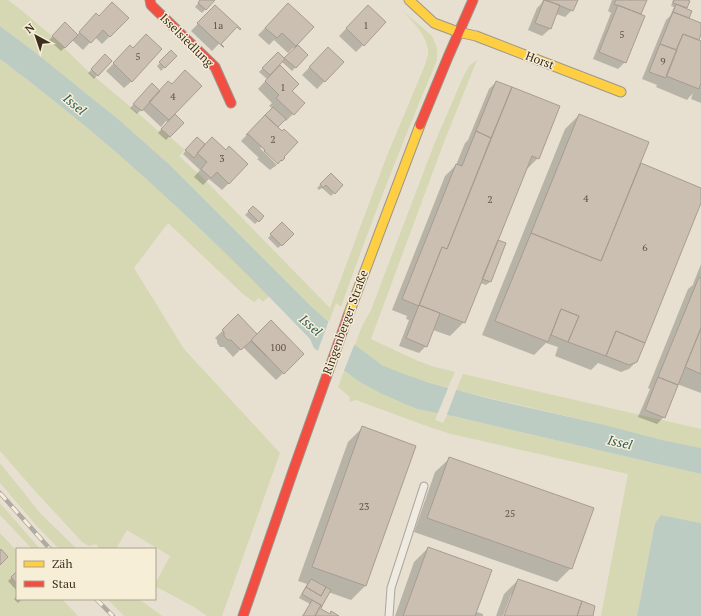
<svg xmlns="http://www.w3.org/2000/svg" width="701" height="616" viewBox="0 0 701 616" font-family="'PT Serif',serif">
<rect width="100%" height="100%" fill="#e7e0d1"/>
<path fill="#d6d7b3" d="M0,0H8L20,9L52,36L89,72L139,114L158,131L161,129L185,150L179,156L203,178L330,308L386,158L425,65C426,60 429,55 428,50C426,34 413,22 403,11L432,36L437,48V60C403,141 370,224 341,307L336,303L329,322L314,309L170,165L118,119L36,53L0,26Z
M0,59C52,97 102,139 150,182C191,218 230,257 269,296L263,302L259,298L254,302L243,294L168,223L134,268L184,349L280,453L222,616H207L194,607L155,586V584L170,556L127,530L116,549H100L96,544L89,546L82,542L35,491L0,451Z
M477,60L444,142L371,339L418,361L435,367L455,372L448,387C426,382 403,376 383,365C373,360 364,351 355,345L362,326L371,310L435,142L464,75L470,65Z
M344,371L358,381L417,409L438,413L435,420L443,423L447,415L457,417L701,474V523L661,515L655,523L637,616H601L628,474L451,434L432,428L356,400L349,402L350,397L338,387Z
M463,374L701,429V448L662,440L605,425L456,390Z
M0,463L41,514L77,549H59L35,524L0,483Z
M0,503L40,549H32L0,515Z
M0,533L17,551V599H62L78,616H0Z
M107,599H139L162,616H124Z"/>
<path fill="#bcccc2" d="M0,26L36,53L118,119L170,165L314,309L355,345L382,365L401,373L430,383L491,399L605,425L662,440L701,448V474L457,417L417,409L380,393L358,381L314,348L310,339C214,238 112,142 0,59Z
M661,515L701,523V616H637L655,523Z"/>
<path fill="#e7e0d1" d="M329,320L355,343L343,373L317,353Z
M449,386L457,388L446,417L437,415Z"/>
<path fill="#0003" d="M201,0H214L202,13L195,7Z
M543,0H577L572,10L565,17L556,14L550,29L542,36L528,30L537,8L541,4Z
M612,0H646L640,15L625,62L618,69L593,59L611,13L608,11Z
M673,0H685L689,2L686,9L691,11L687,19L701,25V31L697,41L701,42V103L691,99L693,93L687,100L656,87L657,85L642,79L666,20L670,16L674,7L671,6Z
M288,5L296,45L307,55L292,71L282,62L276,68L291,91L304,103L286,121L284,119L277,127L283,157L282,160L278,163L261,147L260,148L277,165L270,170L257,159L259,158L241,141L272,108L269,106L272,103L258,89L267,79L259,72L278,53L284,60L295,49L293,48L288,53L274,40L269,45L258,35Z
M215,6L236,26L212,51L191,31Z
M361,13L363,45L356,52L339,36Z
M99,17L110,36L102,44L95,37L83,50L72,40L61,51L49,40L65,24L77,35L89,22Z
M130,47L133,49L132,81L124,88L106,71Z
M328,48L343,62L317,89L302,75Z
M171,52L175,56L161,71L157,66Z
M105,56L110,61L94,79L88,73Z
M496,82L559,107L538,158L524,172L497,241L505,244L490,282L486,285L480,283L464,322L450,336L433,330L426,346L419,353L399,346L409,320L406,319L407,316L392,310L445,176L456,165L465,143L468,140L489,89Z
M152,85L170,118L182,123L166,140L158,133L168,123L166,121L161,127L142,109L137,114L130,108Z
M579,115L639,163L701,189V201L637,361L629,369L621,372L598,363L591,370L555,356L558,347L546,343L534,355L482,335L565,129Z
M197,138L205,146L226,151L229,183L222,190L209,179L203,185L194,177L200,170L183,154Z
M331,174L342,185L331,196L322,188L319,190L317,188Z
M253,207L263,216L255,224L245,215Z
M282,223L293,234L278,248L268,238Z
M701,264V393L677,384L664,417L657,424L638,417L650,389L648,388L688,289L694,284H693Z
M238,316L257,335L303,354L276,380L243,347L233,357L224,347H220L217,343V340L215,338Z
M362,428L365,586L351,600L328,592L318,609L329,615L337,616H302L310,604L299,598L307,584L298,581L348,442Z
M450,458L571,568L557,582L414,532L435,472Z
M428,548L474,615L477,612L483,614V616H395L414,562Z
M17,572V591L8,581Z
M518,580L592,616H505L513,595H511L503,616H496L504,594Z
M17,596V599H22L18,603L14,599Z"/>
<path fill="#cbbfb2" stroke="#a89c90" d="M200,0H215L206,10L198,3Z
M544,0L560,5L551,29L535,23Z
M546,0H578L573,11Z
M616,0H647L641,14L614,4Z
M674,0H687L690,1L687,8L673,3Z
M112,2L129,18L110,37L103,30L91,43L79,32L96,13L99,16Z
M288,3L314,27L296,46L282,33L277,38L265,28Z
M676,4L692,11L689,18L673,12Z
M215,5L241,29L240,30L237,27L221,44L224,47H223L197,23Z
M368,5L386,22L364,46L346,28Z
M618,5L645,16L626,63L599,52Z
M673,12L701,23V34L699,40L683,34L676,50L660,44Z
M65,22L78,35L65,48L52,36Z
M146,34L162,49L132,82L113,63L130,45L133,48Z
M683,34L701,41V83L699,89L666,76Z
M660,44L677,50L666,78L649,72Z
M298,45L308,55L296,68L284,58Z
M328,47L344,62L325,82L309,67Z
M171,50L177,56L165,68L159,62Z
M278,52L285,59L270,75L262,68Z
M105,54L112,61L98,76L91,69Z
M280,65L299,84L292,91L305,103L294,115L276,98L279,95L265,81Z
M185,70L202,86L169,120L149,102L168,81L172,84Z
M496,81L512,87L491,138L476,131Z
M152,83L160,91L142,111L133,104Z
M512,87L560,106L539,159L532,156L465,323L419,305L442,247L447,249Z
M273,107L286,119L278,127L265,115Z
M175,114L184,123L170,137L161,129Z
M579,114L649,142L601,261L531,233Z
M265,115L282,131L284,129L298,142L284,157L285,158L282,161L281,160L278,164L264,151L265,150L248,134L246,135Z
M476,131L491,138L447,249L442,247L419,306L402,299L456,164L462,166Z
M197,137L205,144L194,158L185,150Z
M212,137L226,150L229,146L248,164L229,184L217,172L211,178L201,169L207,162L197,153Z
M641,163L701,188V203L645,343L616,331L606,356L568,342L579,316L561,309L548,342L495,321L531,233L601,261Z
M331,173L343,185L335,194L326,185L323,188L320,184Z
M253,206L264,216L259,222L248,211Z
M282,222L294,234L282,246L270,234Z
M498,240L506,243L491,282L482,279Z
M699,277L701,278V328L678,385L658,377Z
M419,305L440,313L427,347L406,338Z
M561,309L579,316L568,342L551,335Z
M238,314L257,334L251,340L267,357L251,341L241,350L231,340H228L224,336V332L222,330Z
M271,320L304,354L284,374L251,340Z
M701,328V374L685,367Z
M616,331L645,343L637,362L629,365L606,356Z
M658,377L678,385L665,418L645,410Z
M362,426L416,446L366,586L312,567Z
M449,457L594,508L572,569L427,518Z
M428,547L492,570L475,616H403Z
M1,549L8,557L0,565V551Z
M17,571V584L11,577Z
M311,579L326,587L321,596L306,587Z
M518,579L582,601L577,616H504Z
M306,587L321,596L326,587L331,590L322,606L302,594Z
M312,600L321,605L315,616H303Z
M582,601L595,606L593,616H577Z
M321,605L322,606L321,609L330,614L331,611L339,616H315Z"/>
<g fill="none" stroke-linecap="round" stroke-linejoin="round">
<g stroke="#ada599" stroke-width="9">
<path id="lane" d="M389,616L391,588L424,486"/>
</g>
<g stroke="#9c958a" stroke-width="11">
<path id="slow" d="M409,0L434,23L458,32L476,36L621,92
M348,316L420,125"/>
</g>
<g stroke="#9c958a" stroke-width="11">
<path id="jam" d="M150,0L151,5L215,67L231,103
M420,125L448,57L473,0
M243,616L293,471L348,316"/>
</g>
<use href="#lane" stroke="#efebe3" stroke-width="7"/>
<use href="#slow" stroke="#ffcf43" stroke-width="9"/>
<use href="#jam" stroke="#f24e42" stroke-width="9"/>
<g stroke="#afaaa2" stroke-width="4.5">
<path id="rail" d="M0,493L50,549
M96,599L113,616"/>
</g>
<use href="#rail" stroke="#f7eed8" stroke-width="3" stroke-dasharray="9" stroke-linecap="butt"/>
</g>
<g text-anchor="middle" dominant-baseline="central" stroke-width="3" stroke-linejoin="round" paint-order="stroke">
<g font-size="10" fill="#605244">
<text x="218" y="25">1a</text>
<text x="366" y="25">1</text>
<text x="622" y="34">5</text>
<text x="138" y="56">5</text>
<text x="663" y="61">9</text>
<text x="283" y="87">1</text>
<text x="173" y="96">4</text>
<text x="273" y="139">2</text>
<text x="222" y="158">3</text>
<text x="586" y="198">4</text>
<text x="490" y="199">2</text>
<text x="645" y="247">6</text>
<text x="278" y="347">100</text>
<text x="364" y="506">23</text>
<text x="510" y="513">25</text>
</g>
<g font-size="12" fill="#3d2e20" stroke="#f7eed8">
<text transform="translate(187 40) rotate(45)">Isselsiedlung</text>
<text transform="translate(540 60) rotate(21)">Horst</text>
<text transform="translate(345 322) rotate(-70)">Ringenberger Straße</text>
</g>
<g font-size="13" font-style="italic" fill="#2f5d5a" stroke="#f7eed8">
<text transform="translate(75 104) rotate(40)">Issel</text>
<text transform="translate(311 325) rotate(41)">Issel</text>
<text transform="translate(620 442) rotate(13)">Issel</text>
</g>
</g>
<rect x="16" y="548" width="140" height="52" fill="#f7eed8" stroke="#ada18e"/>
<rect x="24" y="561" width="20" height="6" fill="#ffcf43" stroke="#ada18e"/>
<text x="52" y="568" font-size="12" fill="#3d2e20">Zäh</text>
<rect x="24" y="581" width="20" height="6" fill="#f24e42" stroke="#ada18e"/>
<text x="52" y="588" font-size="12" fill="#3d2e20">Stau</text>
<g transform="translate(36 36) rotate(320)" stroke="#f7eed8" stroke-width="3" paint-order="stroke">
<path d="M0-3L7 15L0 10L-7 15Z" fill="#3d2e20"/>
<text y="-6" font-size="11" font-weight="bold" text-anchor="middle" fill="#3d2e20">N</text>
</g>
</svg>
